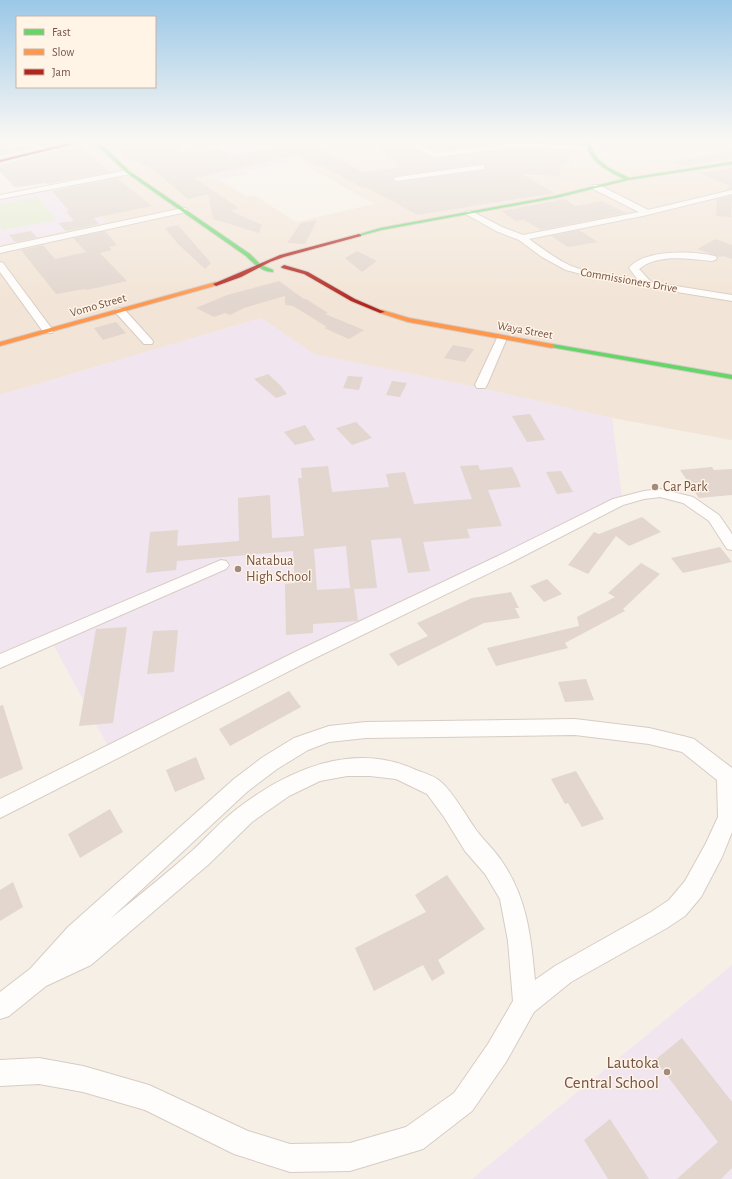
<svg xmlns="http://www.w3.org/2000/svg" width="732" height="1179" viewBox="0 0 732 1179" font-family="'Alegreya Sans',sans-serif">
<rect width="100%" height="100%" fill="#f6efe6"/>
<path fill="#f2e4d6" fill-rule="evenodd" d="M89,140H732V440L612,418L481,388L314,354L261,318L0,395V245L106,221L71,183L39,153ZM296,160L374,204L296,222L254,195L247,197L218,179L248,174L245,171Z"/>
<path fill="#f1e5f0" d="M154,140H260L296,160L245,171L248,174L218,179L200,171Z
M73,185L107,222L0,245V199Z
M261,318L314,354L481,388L612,418L622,497L109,748L51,640L0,661V395Z
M732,965V1179H472Z"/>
<path fill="#e2ecd0" d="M169,140H242L241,143L197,151C193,149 192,150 187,150C181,149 174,144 169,140Z
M38,197L56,220L3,230L0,225V204Z"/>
<path fill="#e2d6ce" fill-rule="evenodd" d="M33,140H55L60,142L43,146Z
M134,140H178L179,152L191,150L196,153L219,148L233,156L281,146L270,140H304L361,171L366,172L401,167L369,140H403L433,158L518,148L570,151L569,163L560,165V176L522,174L554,193L418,215L367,188H363L324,167L315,165L297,155L194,178L239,208L231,211L262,225L259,233L213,219L208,194L188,199L149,166H144L136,160L130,161L108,145ZM481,164H485V170L397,182L392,180L397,176Z
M415,140H430L431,143L460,140L467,144L513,140L570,141V144L518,142L434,151Z
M0,144L11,149L26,144L34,148L0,156Z
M75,147L83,149L110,172L47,184L46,183L27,186L14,187L0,171V165Z
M732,151V159L683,166L672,162Z
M732,168V189L726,190L730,186L699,173Z
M117,178L152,206L94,218L99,224L66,231L58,223L74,221L66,211H69L52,191Z
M732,196L731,217L716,216L717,199Z
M564,199L575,206L602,201L626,213L541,230L524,220L516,221L501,211Z
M317,220L305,244L287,243L301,223Z
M178,225L211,263L205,269L178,244L165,228Z
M579,230L598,242L568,247L551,236Z
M31,231L37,238L15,242L9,235Z
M105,231L117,245L109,247L112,250L100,253L127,281L87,290L85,289L56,294L21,250L43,245L55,259L86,252L73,238Z
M716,239L732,245V259L723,256L720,257L697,249Z
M357,251L377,261L362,272L345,258Z
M279,281L304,299H306L328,313L325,314L364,330L349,339L324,328L327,327L293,306L286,305L285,302L284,301H285V296L244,308L230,315L225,313L214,317L196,308L227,295Z
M116,322L126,333L103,340L94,328Z
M453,345L474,349L465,362L444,358Z
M268,374L281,386L287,394L276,398L254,379Z
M348,376L363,377L359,390L343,388Z
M392,381L407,383L400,397L386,395Z
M530,414L545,440L527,442L512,416Z
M356,422L372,438L352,445L336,428Z
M305,425L315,440L295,445L284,432Z
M478,465L480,470L512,467L516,475L521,487L488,490L502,526L467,529L470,538L423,542L430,571L408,573L401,538L371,540L377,588L354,589L358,621L313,624V633L286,635L285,584L295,583L293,551L177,561L176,570L146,573L150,532L178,530L177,546L239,541L238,498L270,495L272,538L304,536L298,478H302L301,468L328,466L332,492L389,487L386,474L405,472L414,504L472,499L460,466ZM346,546L350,588L317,590L314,549Z
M712,467L714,470L732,469V495L699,498L680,470Z
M561,471L573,492L557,494L546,472Z
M642,517L661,532L629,546L616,536L588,574L568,565L594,532L599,534Z
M720,547L732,562L683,573L671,558Z
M641,563L660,574L623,609L625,611L565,643L568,648L496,666L487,648L579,626L577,617L615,597L608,593Z
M547,579L562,594L544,602L530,586Z
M511,592L519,608H515L520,618L484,623L398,666L389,654L428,636L417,623L472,598Z
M127,627L113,723L79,726L96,629Z
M178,630L174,672L147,674L153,631Z
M586,679L594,700L565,702L558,682Z
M289,691L301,707L230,746L219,729Z
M3,705L23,769L0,779V706Z
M196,757L205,779L175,792L166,770Z
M576,771L604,819L582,827L568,803L565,804L551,779Z
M110,809L123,832L80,858L68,834Z
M447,875L485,929L438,960L445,973L432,981L423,965L374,991L355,948L426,912L415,895Z
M13,882L23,907L0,921V890Z
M682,1038L732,1102V1168L721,1179H677L718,1142L655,1060Z
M610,1119L649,1179H608L584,1140Z"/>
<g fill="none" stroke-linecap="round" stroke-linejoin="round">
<g stroke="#d7ccc4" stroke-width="2">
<path id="street" d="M21,140H30L47,150L42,151Z
M404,140H412L434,153L518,143L587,146L590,148L587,150L518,147L433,157Z
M661,140H667L666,149L661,148Z
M481,165H484V169L397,181L393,179L397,177Z
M128,170L132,172L131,174L0,199V195Z
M593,185H599L648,210L732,190V194L647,215L529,239C543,249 556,259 571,266C592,274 617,276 638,280L629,268C644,249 693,251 715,256L717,258L715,260L712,261C689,259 658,253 639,269L651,282L732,295V301L604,280L566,270L542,257L519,240L496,231L464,213L468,211H471L502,227L523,235L639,212L593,189Z
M183,208H186L187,210L186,212L0,253V247Z
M0,262L3,263L52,329L53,331L52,333H44L0,272Z
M120,308L124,309L152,340L153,342L152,344H144L116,313L115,311L116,309Z
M502,335L507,338L487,385L485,388H477L475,385L497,338Z
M660,489L693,497L719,515L732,534V550L727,549L709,521L683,503L660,497L644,499L623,505L510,563L307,662L0,818V799L295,652L500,555L613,499L644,491Z
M221,560L226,561L229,565L226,569L0,668V654Z
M575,719L649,728L687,737L694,739L732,768V832L722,857L701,897L685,916L667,928L571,982L534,1012L506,1062L472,1111L423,1149L350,1171L290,1172L234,1154L145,1110L83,1092L39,1084L0,1086V1060L39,1058L83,1066L149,1085L248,1131L290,1144L350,1143L406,1127L454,1093L488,1044L513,1001L508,941L500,899L485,874L465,851L444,817L427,794L396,779L370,776H347L320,781L289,796L252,822L209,864L91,965L46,986L9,1016L0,1019V992L30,969L68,927L234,779L263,757L294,738L329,726L366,722ZM575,735L649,744L682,752L717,780L718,817L706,843L685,881L669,900L651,912L555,966L535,980C531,936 527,897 501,860C493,848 482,839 474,827C466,815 451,790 441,782C435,776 424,773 416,770C354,741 289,769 238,808C222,820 208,836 193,850C166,874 138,896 110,919L248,791L277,769L308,750L329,742L366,738Z"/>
</g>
<g stroke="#d6cbc3" stroke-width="2">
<path id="fast" d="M92,140H97L129,171L250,254L261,265L273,270V272C262,272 254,264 246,256L127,173Z
M585,140H589L591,148L598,159L609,168L629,178L732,162V164L628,180L555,198L381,230L359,236L357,235L381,228L555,196L624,179C605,169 590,163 585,140Z
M552,344L732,375V379L550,347L549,346Z"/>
</g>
<g stroke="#d6cbc3" stroke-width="2">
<path id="slow" d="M216,282L219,284L218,285L0,346V342Z
M382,310L409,318L552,344L555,346L552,348L408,322L380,313V311Z"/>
</g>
<g stroke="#d6cbc3" stroke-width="2">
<path id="jam" d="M82,140H90L0,162V160Z
M359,234L361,235V236L284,257L270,262L241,277L216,286L213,284L280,255Z
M284,265L308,272L355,299L385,312L380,313L351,301L304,274L282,268L281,267Z"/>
</g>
<use href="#street" fill="#fefdfb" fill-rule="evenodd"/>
<use href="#fast" fill="#63d668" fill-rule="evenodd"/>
<use href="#slow" fill="#ff974d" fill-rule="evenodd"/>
<use href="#jam" fill="#b3261e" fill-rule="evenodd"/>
</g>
<linearGradient id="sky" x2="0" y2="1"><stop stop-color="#9bc8e7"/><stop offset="0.46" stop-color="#fbf8f4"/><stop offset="1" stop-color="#fbf8f4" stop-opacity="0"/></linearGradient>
<rect width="732" height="305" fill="url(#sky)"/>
<g fill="#a28a7f" stroke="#fff4e6" stroke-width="1.5">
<circle cx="655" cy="487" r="4"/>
<circle cx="238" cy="569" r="4"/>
<circle cx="667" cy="1072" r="4"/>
</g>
<g text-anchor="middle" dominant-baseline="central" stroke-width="3" stroke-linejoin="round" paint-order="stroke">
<g font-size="12" fill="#745447" stroke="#fff4e6">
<text transform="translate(629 280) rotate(10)">Commissioners Drive</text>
<text transform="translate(98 305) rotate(-16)">Vomo Street</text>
<text transform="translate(525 330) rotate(10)">Waya Street</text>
</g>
<g font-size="14" fill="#745447" stroke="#fff4e6" text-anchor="start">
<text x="663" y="487">Car Park</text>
<text x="246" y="561">Natabua<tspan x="246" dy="16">High School</tspan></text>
</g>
<g font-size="17" fill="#745447" stroke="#fff4e6" text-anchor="end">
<text x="659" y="1062">Lautoka<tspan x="659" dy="20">Central School</tspan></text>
</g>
</g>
<rect x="16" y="16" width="140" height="72" fill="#fff4e6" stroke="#c7b4a6"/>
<rect x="24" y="29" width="20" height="6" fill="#63d668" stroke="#c7b4a6"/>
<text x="52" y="36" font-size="12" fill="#745447">Fast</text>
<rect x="24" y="49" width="20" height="6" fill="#ff974d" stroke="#c7b4a6"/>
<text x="52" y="56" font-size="12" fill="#745447">Slow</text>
<rect x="24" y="69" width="20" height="6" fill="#b3261e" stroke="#c7b4a6"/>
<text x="52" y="76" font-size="12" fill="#745447">Jam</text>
</svg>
